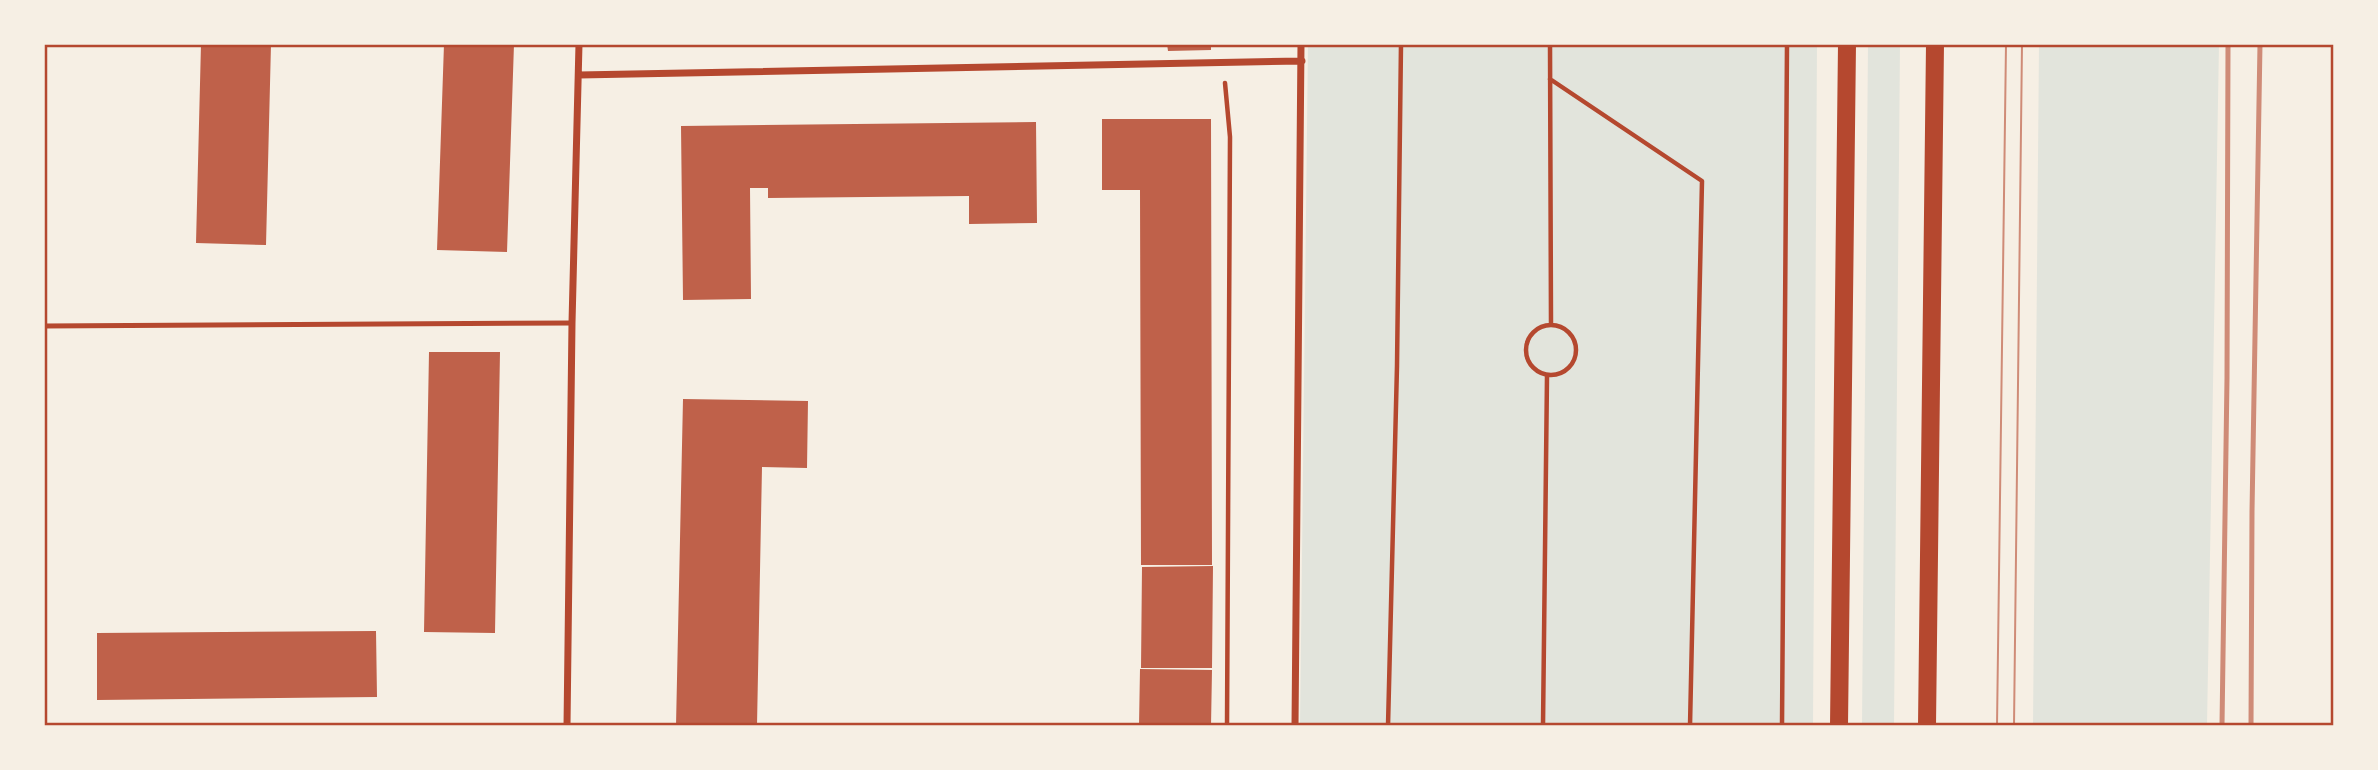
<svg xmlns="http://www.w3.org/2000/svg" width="2378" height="770" viewBox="0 0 2378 770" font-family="Ubuntu,sans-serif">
<rect width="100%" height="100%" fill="#f6efe4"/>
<path fill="#e2e4dc" d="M1308,44H1817L1813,726H1300Z
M1868,44H1900L1894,726H1862Z
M2039,44H2219L2207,726H2033Z"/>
<path fill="#bf614a" d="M201,44H271L266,245L196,243Z
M444,44H514L507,252L437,250Z
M1167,44H1211V50L1168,51Z
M1102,119H1211L1212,565H1141L1140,190H1102Z
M1036,122L1037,223L969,224V196L768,198V188H750L751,299L683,300L681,126Z
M429,352H500L495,633L424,632Z
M683,399L808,401L807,468L762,467L757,726H676Z
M1213,566L1212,668H1141L1142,567Z
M376,631L377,697L97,700V633Z
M1140,669L1212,670L1211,726H1139Z"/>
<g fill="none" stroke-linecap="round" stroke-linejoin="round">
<path stroke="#b5482f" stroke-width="4.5" d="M1550,44L1551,325
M1550,79L1702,181L1690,726
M1225,83L1230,137L1227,726
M1526 350a25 25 0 1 1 50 0a25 25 0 1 1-50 0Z
M1388,726L1397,366L1401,44
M1543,726L1547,376
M1782,726L1787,44"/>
<path stroke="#b5482f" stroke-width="5" d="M44,326L572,323"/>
<path stroke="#b5482f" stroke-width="7" d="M579,75L1302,61
M567,726L572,323L579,44
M1295,726L1301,44"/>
<path stroke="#b5482f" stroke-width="18" d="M1839,726L1847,44
M1927,726L1935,44"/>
<path stroke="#cf8b77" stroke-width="2" d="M1997,726L2006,44
M2014,726L2022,44"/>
<path stroke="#cf8b77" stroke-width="5" d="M2222,726L2227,378L2228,44
M2251,726L2252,512L2260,44"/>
</g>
<rect width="2378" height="770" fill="none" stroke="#f6efe4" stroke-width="91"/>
<rect x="46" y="46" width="2286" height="678" fill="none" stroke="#b5482f" stroke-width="2.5"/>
</svg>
